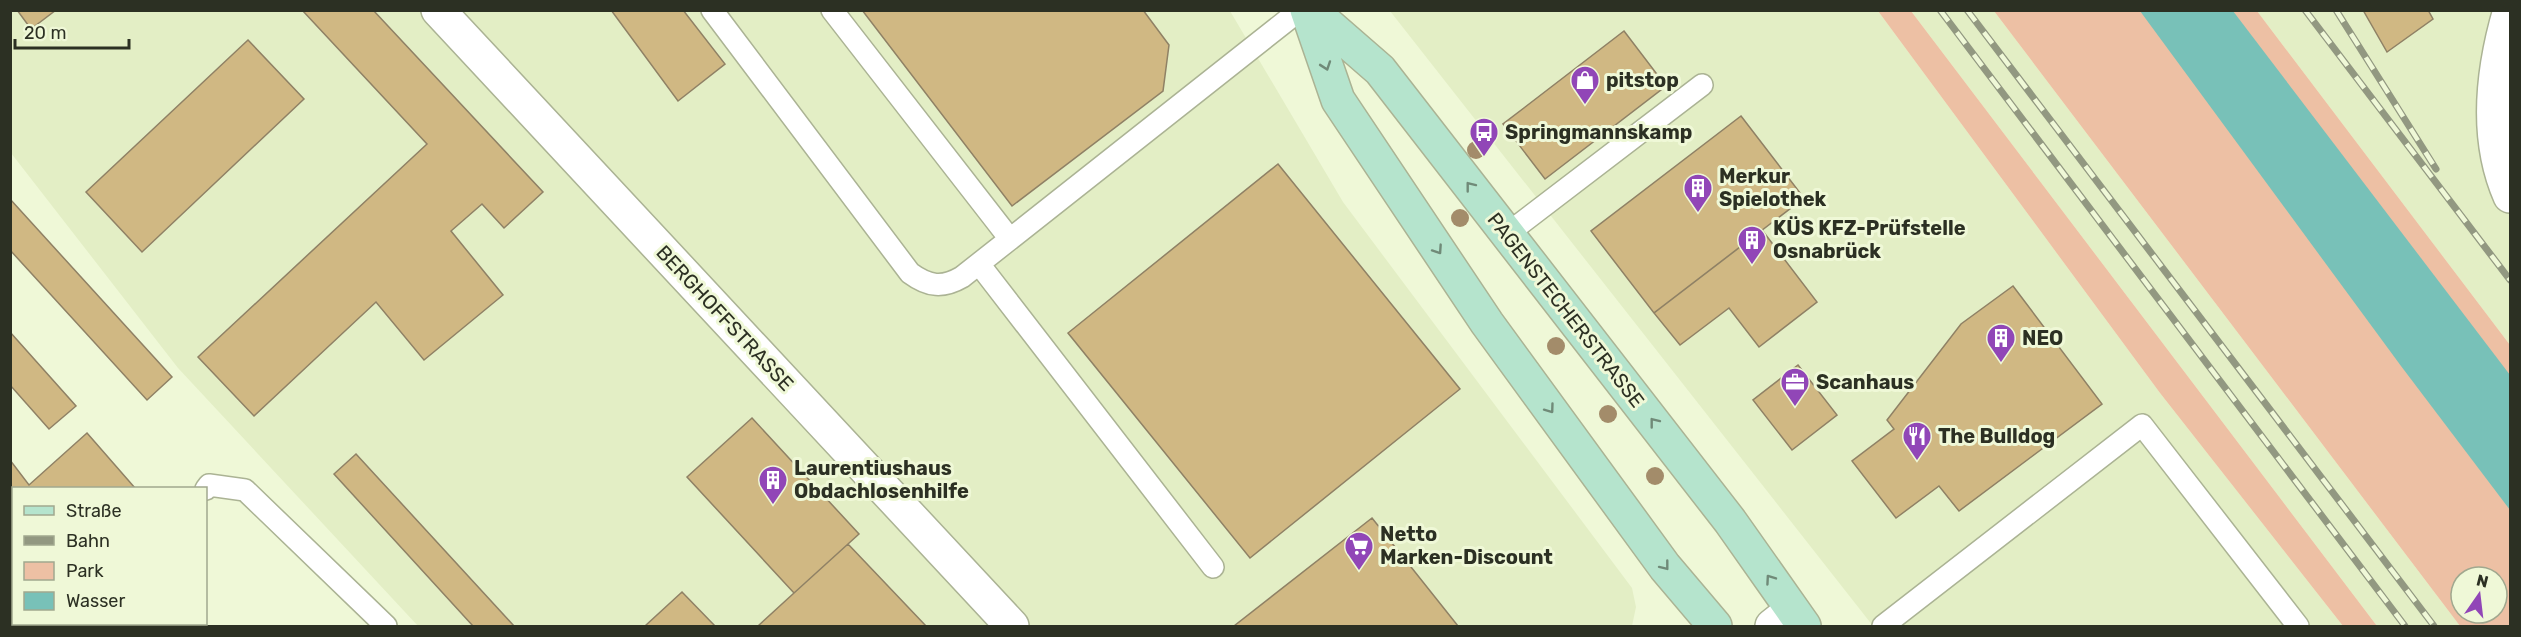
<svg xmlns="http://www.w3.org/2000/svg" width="2521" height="637" viewBox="0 0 2521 637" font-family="Rubik,sans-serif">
<rect width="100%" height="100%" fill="#eff8d7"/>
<path fill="#e3eec5" d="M11,11H1230L1343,202L1632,588L1636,607L1632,626H418L178,368L11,153Z
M1390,11H1878L2160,393L2343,626H1873Z
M1911,11H1994L2460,626H2377Z
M2257,11H2510V345Z"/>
<path fill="#edc0a4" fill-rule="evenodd" d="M1878,11H1911L2377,626H2343L2160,393Z
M1994,11H2257L2510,345V626H2460ZM2461,577H2497V613H2461Z"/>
<path fill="#78c1b8" d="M2140,11H2233L2510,375V510L2401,366Z"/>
<path fill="#d0b883" stroke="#8f8165" stroke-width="1.5" d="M17,10H56L31,29Z
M302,10H373L543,192L504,228L482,204L451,231L503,295L424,360L376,302L254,416L198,357L427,144Z
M611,10H683L725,64L678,101Z
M862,10H1143L1169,45L1163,91L1012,206Z
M2363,10H2428L2433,19L2387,52Z
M1624,31L1666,86L1545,179L1503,124Z
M248,40L304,99L142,252L86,192Z
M1741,116L1804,198L1654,313L1591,231Z
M1278,164L1460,389L1250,558L1068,333Z
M10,199L172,377L147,400L10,250Z
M1762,230L1817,302L1759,347L1729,308L1680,345L1654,313Z
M2013,286L2102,404L1959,511L1939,486L1896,518L1852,461L1894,429L1887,420L1961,324Z
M10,332L76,406L49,429L10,385Z
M1798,365L1837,415L1792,450L1753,400Z
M752,418L859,534L794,593L687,477Z
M87,433L135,488H14V624H40L36,626H12L10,460L29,485Z
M356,454L514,626H473L334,474Z
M1372,518L1458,626H1234Z
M848,544L926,626H758L794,593Z
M682,592L715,626H645Z
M184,624H194L197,626H181Z"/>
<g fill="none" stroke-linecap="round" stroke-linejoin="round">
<g stroke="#abb394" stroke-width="24">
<path id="service" d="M712,10L910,273C929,287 943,288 962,277L1300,10
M832,10L1010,239
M1507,234L1702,85
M979,264L1213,567
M206,489L209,485L245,490L386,626
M86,626L88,624
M1883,626L2142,425L2298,626"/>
</g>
<g stroke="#abb394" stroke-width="36">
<path id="minor" d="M438,10L1012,626
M2510,10C2492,71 2484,137 2510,196
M1772,626L1792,610"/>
</g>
<g stroke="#abb394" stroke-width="36">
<path id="secondary" d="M1307,10L1338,100L1487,323L1665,567L1715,626
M1311,10L1380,70L1730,521L1804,626"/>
</g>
<use href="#service" stroke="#fff" stroke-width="21"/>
<use href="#minor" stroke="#fff" stroke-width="33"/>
<use href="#secondary" stroke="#b5e4cd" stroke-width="33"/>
<g stroke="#929881" stroke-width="7">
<path id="rail" d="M1940,10L2405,626
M1967,10L2434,626
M2305,10L2510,280
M2336,10L2436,169"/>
</g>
<use href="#rail" stroke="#eff8d7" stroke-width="4.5" stroke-dasharray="14" stroke-linecap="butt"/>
</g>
<g fill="#a38c6a">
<circle cx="1476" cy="150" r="9"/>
<circle cx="1460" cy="218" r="9"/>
<circle cx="1556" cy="346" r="9"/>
<circle cx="1608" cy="414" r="9"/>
<circle cx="1655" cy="476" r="9"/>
</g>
<defs><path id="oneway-chevron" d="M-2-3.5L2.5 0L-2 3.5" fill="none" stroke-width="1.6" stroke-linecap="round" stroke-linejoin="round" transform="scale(1.5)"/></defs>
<g stroke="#708a78">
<use href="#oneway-chevron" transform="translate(1326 66) rotate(71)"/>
<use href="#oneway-chevron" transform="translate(1470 186) rotate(-128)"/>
<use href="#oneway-chevron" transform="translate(1438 250) rotate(56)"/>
<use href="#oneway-chevron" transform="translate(1550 409) rotate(54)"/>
<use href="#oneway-chevron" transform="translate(1654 422) rotate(-128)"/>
<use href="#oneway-chevron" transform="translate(1665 566) rotate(52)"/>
<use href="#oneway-chevron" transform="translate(1770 579) rotate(-125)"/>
</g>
<defs>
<g id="shop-pin" transform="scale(1.5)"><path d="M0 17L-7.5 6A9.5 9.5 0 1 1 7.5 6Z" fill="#9146b7" stroke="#eff8d7"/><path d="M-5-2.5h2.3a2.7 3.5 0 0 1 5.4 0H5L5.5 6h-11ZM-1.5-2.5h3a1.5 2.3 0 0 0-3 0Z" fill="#fff"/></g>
<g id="bus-pin" transform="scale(1.5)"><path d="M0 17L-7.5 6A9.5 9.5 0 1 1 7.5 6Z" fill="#9146b7" stroke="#eff8d7"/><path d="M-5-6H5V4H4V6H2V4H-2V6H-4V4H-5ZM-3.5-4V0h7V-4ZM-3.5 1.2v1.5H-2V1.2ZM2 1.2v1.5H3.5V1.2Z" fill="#fff"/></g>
<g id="building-pin" transform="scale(1.5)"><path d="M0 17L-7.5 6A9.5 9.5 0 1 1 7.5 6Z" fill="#9146b7" stroke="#eff8d7"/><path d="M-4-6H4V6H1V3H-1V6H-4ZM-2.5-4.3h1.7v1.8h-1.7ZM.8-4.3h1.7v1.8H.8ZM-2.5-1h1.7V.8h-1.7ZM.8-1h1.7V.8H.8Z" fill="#fff"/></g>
<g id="office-pin" transform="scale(1.5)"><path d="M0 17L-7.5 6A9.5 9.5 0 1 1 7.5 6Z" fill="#9146b7" stroke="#eff8d7"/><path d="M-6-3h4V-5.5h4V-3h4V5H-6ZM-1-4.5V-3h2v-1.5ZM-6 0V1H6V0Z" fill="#fff"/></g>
<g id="restaurant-pin" transform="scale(1.5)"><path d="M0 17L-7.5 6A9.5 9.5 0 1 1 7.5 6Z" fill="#9146b7" stroke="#eff8d7"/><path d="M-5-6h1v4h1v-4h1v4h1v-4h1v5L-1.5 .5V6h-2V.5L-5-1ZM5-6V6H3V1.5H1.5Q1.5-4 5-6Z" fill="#fff"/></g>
<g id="supermarket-pin" transform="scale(1.5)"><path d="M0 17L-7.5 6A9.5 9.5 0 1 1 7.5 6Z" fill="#9146b7" stroke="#eff8d7"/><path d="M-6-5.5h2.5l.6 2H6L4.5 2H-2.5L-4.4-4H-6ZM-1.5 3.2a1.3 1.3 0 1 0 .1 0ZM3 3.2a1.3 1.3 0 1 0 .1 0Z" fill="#fff"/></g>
</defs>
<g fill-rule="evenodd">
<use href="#shop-pin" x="1585" y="80"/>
<use href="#bus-pin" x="1484" y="132"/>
<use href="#building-pin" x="1698" y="188"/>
<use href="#building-pin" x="1752" y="240"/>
<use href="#building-pin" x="2001" y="338"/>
<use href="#office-pin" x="1795" y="382"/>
<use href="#restaurant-pin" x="1917" y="436"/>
<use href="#building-pin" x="773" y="480"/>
<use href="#supermarket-pin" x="1359" y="546"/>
</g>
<g text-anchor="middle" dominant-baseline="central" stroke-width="6" stroke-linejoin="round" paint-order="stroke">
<g font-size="20" font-weight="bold" fill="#2c3023" stroke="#eff8d7" text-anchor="start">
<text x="1606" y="80">pitstop</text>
<text x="1505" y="132">Springmannskamp</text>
<text x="1719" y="176">Merkur<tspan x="1719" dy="23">Spielothek</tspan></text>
<text x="1773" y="228">KÜS KFZ-Prüfstelle<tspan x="1773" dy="23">Osnabrück</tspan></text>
<text x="2022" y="338">NEO</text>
<text x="1816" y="382">Scanhaus</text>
<text x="1938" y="436">The Bulldog</text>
<text x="794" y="468">Laurentiushaus<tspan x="794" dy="23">Obdachlosenhilfe</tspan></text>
<text x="1380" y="534">Netto<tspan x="1380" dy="23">Marken-Discount</tspan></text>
</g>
<g font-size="20" fill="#2c3023" stroke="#eff8d7">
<text transform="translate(1566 310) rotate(52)">PAGENSTECHERSTRASSE</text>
<text transform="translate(725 318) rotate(47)">BERGHOFFSTRASSE</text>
</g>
</g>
<rect width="2521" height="637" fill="none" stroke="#2c3023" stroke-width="24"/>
<rect x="12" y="487" width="195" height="138" fill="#eff8d7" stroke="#a1a88f" stroke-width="1.5"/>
<rect x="24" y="506" width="30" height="9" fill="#b5e4cd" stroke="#a1a88f" stroke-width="1.5"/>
<text x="66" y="517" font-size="18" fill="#2c3023">Straße</text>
<rect x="24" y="536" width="30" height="9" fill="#929881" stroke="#a1a88f" stroke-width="1.5"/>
<text x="66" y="547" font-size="18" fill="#2c3023">Bahn</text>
<rect x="24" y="562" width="30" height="18" fill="#edc0a4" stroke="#a1a88f" stroke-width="1.5"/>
<text x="66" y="577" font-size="18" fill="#2c3023">Park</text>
<rect x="24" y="592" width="30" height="18" fill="#78c1b8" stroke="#a1a88f" stroke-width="1.5"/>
<text x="66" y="607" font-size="18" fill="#2c3023">Wasser</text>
<g transform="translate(2479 595) rotate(14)"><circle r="28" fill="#eff8d7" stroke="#a1a88f" stroke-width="1.5"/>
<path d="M0-4.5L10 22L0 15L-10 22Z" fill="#9146b7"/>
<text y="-9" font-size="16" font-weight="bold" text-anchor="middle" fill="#2c3023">N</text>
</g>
<path d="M15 39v9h114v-9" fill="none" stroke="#2c3023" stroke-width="3"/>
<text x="24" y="39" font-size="18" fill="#2c3023" stroke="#eff8d7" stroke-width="4.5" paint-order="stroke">20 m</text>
</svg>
